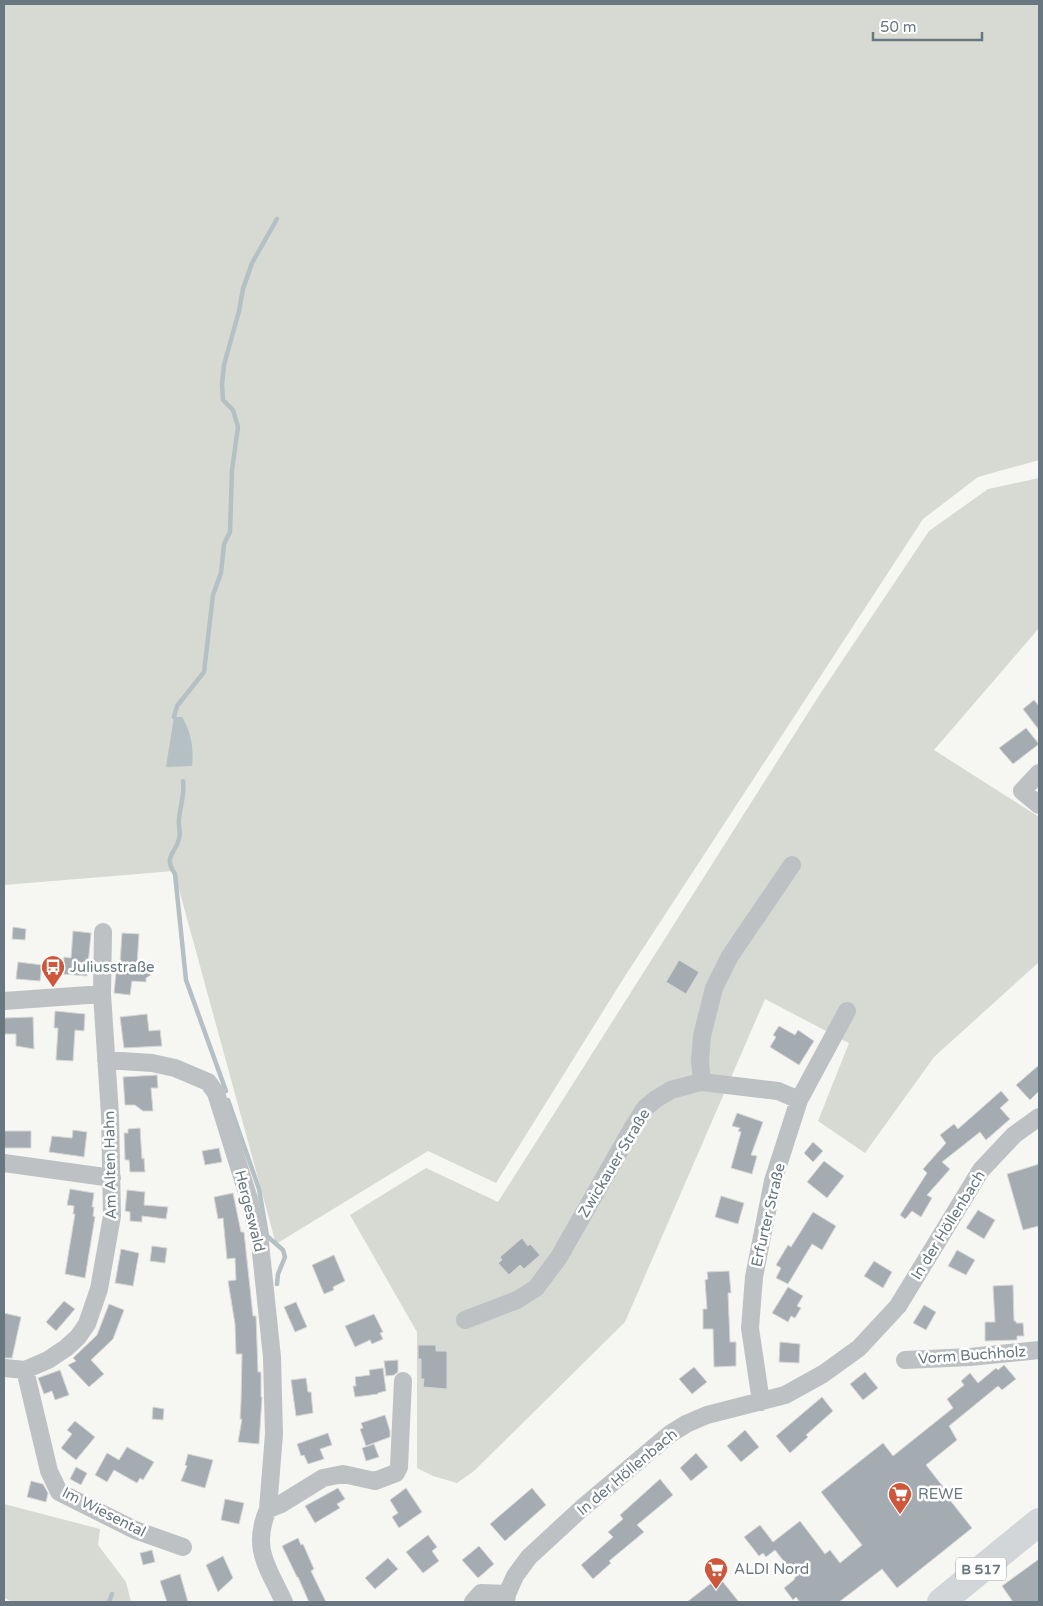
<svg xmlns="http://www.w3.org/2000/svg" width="1043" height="1606" viewBox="0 0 1043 1606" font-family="'Varela Round',sans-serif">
<rect width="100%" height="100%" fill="#f6f6f3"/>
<path fill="#d6dad3" d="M4,4H1039V460L978,477L923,519L625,976L496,1183L428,1151L276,1244L174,871L4,885Z
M1039,478V628L934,750L1039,817V962L934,1057L865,1153L818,1121L849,1043L765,999L625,1322L474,1471L457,1483L433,1476L417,1468V1332L350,1215L426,1168L498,1202L820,694L929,531L988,489Z
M4,1504L100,1529L98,1545L126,1582L131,1602H12L5,1598Z"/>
<path fill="#b4c0c3" d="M174,717H182C191,731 194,750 192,766L166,767Z"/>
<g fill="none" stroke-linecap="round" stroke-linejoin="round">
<path stroke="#b4c0c3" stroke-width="4.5" d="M174,717L177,706L204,672L213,595L221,573L224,544L230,532L232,470L238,427L233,410L223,400L222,384L224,365L239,311L243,289L252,263L277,219
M183,781C185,795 180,806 179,819C178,826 181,833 179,839C175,855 163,856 175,874L186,980L226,1091
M228,1100L259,1189L267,1236L283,1250L285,1257L278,1274L277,1284
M109,1602L112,1594"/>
</g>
<path fill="#a5acb1" stroke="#d7d7d5" d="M1034,700L1039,706V730L1023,709Z
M1026,728L1039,744L1013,764L999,748Z
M13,927L26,929L25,940L12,939Z
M73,931L91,933L87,976L63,974L64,957L71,958Z
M122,933L139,934L137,965L148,966L147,970L151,975L146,978V982L132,981L130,995L114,993L117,963H120Z
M679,960L699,972L686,994L666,982Z
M18,962L42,965L40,981L16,979Z
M55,1011L85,1014L84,1031L75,1030L73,1061L56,1060L58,1028H54Z
M147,1014L149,1031L160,1030L162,1046L124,1048L120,1017Z
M33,1017L34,1049L16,1046V1034H4V1018Z
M779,1026L795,1035L798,1030L814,1041L799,1065L770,1047L776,1037L773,1035Z
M1039,1065V1091L1030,1100L1016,1085Z
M157,1075L158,1088H151L153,1111H143L135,1105H125L123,1077Z
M1001,1091L1009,1100L1000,1108L1010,1119L986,1140L980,1132L942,1162L950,1169L927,1195L932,1198L921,1217L912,1211L905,1219L900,1215L927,1173L923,1169L946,1143L940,1135L954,1124L958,1129Z
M737,1113L763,1122L751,1155L757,1156L752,1174L731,1168L741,1132L738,1131L740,1128L732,1126Z
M140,1128L142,1159L144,1158L145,1172H130L129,1160H125L124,1133H128V1129Z
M73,1130L87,1132L84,1157L49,1152L52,1136L72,1138Z
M4,1131H31V1148H4Z
M813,1142L823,1151L813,1162L804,1153Z
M219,1148L222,1162L205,1165L202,1151Z
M824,1161L844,1176L827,1198L807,1182Z
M1039,1164V1226L1023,1230L1007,1174Z
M70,1189L94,1193L92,1207H94L93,1216L95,1217L85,1278L65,1274L75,1214H73L74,1206L67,1205Z
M127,1190L145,1192L144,1205L168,1207L166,1219L142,1216V1222L130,1221V1212L125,1211Z
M233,1193L241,1232H244L253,1316H256L258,1372H261V1397H262L259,1444L238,1442L242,1419H240L241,1402L242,1354H236L235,1324L228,1281L236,1280L235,1258L227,1259L223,1218L218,1219L214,1197Z
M721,1196L744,1203L738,1224L715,1217Z
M978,1210L995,1220L984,1239L966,1228Z
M813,1212L836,1226L822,1250L812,1244L788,1284L776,1278L781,1268L776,1265L788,1245L791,1247Z
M522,1238L528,1246L530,1244L540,1255L524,1269L520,1265L509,1275L498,1263L502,1260L500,1257Z
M152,1246L167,1248L165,1263L150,1261Z
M121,1249L139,1253L133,1286L115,1283Z
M957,1250L975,1260L966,1275L948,1266Z
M334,1255L345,1281L333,1287L334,1290L324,1294L312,1265Z
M874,1261L892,1272L883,1288L864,1276Z
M729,1271L731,1293H728L730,1342H736V1366L714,1367L713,1329H703V1309H707L705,1280L708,1279L707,1272Z
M1013,1285L1014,1321H1016V1323H1023L1024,1336H1017V1340L985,1341V1322H995L993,1286Z
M788,1287L803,1296L797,1306L801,1308L795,1318L791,1316L788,1322L772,1313Z
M64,1301L75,1309L56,1331L46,1322Z
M296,1302L307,1327L295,1332L284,1307Z
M109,1304L124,1310L113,1339L91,1360L104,1374L89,1387L68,1365L76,1361L73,1358L97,1335Z
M924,1305L936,1312L926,1330L913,1323Z
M4,1313L21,1317L12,1358H4Z
M374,1314L383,1332L380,1333L383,1339L372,1344L370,1340L355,1347L345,1326Z
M780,1342L800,1344L799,1363L779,1362Z
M418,1345H436V1351H447V1389L423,1387L424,1379H421V1359H418Z
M398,1360V1372L394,1375L386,1376L384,1361Z
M1004,1365L1016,1379L1002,1390L998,1386L949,1426L957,1440L926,1465L944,1488L942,1490L972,1528L897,1588L882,1569L839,1602H800L796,1597L793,1600L784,1588L795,1579L794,1578L796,1577L775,1550L766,1557L763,1553L759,1556L744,1537L760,1525L773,1542L800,1521L825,1554L830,1550L840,1563L862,1545L821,1492L883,1443L893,1456L953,1408L947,1399L964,1385L961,1381L970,1373L978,1383L996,1368L998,1370Z
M694,1367L707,1382L692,1394L679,1379Z
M383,1368L386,1391L378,1393V1394L355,1397L353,1386H356L355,1377L370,1375L369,1370Z
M60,1370L69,1395L55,1400L52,1391L44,1394L38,1378Z
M865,1372L878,1388L863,1400L850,1384Z
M306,1378L308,1392H311L313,1413L296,1416L291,1380Z
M822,1397L833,1411L806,1435L808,1437L790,1453L776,1436Z
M153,1407L164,1409L163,1420L152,1419Z
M385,1415L390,1431V1437L366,1446L360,1429L363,1428L361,1423Z
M75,1421L95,1437L76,1460L61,1448L72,1434L67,1430Z
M745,1430L759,1447L741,1462L727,1446Z
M328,1433L332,1445L320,1449L324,1459L308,1464L304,1455L301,1456L297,1444Z
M374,1444L379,1457L366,1461L362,1448Z
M127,1447L154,1462L143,1480L140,1478L137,1483L114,1470L107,1482L95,1475L107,1453L119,1460Z
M696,1453L708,1467L691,1481L680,1468Z
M188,1454L213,1460L205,1488L181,1481L187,1466L185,1465Z
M76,1467L87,1473L81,1485L70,1479Z
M660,1479L673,1495L637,1525L644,1532L609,1561L611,1563L593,1579L581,1565L613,1537L608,1532L623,1519L620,1515Z
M31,1481L43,1484L48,1493L46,1502L27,1497Z
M338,1488L345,1499L337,1504L340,1508L315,1523L305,1506Z
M406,1488L422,1512L399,1528L392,1517L398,1513L390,1500Z
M532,1488L546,1505L505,1541L490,1524Z
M225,1499L244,1503L239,1524L221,1520Z
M428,1535L437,1547L432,1551L439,1561L423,1573L406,1552Z
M298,1538L301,1545L303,1544L314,1569L311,1571L326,1602H309L298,1577H297L282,1546Z
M479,1546L494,1564L478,1578L462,1560Z
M152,1550L155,1562L143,1565L140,1553Z
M223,1556L233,1578L218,1592L206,1565Z
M388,1558L398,1569L375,1589L365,1578Z
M1039,1559V1602H1013L1002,1586Z
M180,1574L188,1602H167L160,1581Z
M719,1577L739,1602H687Z"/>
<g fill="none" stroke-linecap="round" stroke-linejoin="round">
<path stroke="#bdc1c4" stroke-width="18" d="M1039,773L1022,791L1039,805
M4,1001L102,994L103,932
M106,1060L152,1063L175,1068L208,1082L216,1093L249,1199L260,1243L272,1357L274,1434L268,1509
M702,1082L700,1061L702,1036L714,988L730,956L792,865
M4,1163L112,1178
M465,1320L517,1300L536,1288L559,1257L633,1127L645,1108L656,1099L671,1090L693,1084L702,1082L778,1091L799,1100
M905,1360L970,1357L1039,1350
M4,1368L25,1370L48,1360L66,1348L78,1337L87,1324L99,1289L112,1216L110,1115L102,994
M25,1370L49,1471L59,1492L135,1530L183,1547
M761,1402L750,1328L754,1277L773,1181L799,1100L847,1011
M284,1602C268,1567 251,1549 268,1509L281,1504L323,1478L343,1474L375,1481L396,1473L399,1467L403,1381
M473,1602L481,1593L507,1594
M506,1602L507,1594L515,1576L529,1557L581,1509L670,1434L686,1424L707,1415L785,1395L823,1374L859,1348L898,1306L981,1170L1014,1135L1039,1117"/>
<path stroke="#d2d6d9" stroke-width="28" d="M941,1602L1039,1522"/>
</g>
<defs>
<g id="bus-pin" transform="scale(1.25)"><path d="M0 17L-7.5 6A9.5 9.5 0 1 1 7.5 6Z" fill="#ce563b" stroke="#fff"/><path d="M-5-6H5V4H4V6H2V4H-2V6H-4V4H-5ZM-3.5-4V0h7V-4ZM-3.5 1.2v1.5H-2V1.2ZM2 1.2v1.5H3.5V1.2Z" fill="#fff"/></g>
<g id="supermarket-pin" transform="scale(1.25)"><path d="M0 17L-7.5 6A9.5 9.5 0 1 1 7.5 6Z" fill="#ce563b" stroke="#fff"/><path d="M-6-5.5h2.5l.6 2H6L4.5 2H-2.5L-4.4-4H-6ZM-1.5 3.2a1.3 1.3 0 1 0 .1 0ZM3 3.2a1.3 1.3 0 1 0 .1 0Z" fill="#fff"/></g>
</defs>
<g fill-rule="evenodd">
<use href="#bus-pin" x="53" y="967"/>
<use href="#supermarket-pin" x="900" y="1494"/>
<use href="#supermarket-pin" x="716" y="1569"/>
</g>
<g text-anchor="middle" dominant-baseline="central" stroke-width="5" stroke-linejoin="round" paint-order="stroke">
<rect fill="#fff" stroke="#95a0a6" stroke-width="1" x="956" y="1557.5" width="50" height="23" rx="4"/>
<g font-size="14" font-weight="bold" fill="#687780">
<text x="981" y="1569">B 517</text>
</g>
<g font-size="15" fill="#687780" stroke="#fff" text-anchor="start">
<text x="70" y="967">Juliusstraße</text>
<text x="918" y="1494">REWE</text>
<text x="734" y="1569">ALDI Nord</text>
</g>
<g font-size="15" fill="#687780" stroke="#fff">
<text transform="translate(614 1163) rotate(-59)">Zwickauer Straße</text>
<text transform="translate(110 1165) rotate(-91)">Am Alten Hahn</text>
<text transform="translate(250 1211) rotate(76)">Hergeswald</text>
<text transform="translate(768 1215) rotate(-77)">Erfurter Straße</text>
<text transform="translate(948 1225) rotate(-58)">In der Höllenbach</text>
<text transform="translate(972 1355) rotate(-4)">Vorm Buchholz</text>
<text transform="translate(627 1472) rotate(-40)">In der Höllenbach</text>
<text transform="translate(104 1512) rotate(27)">Im Wiesental</text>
</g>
</g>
<rect width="1043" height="1606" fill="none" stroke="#687780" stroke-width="10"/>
<path d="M873 32v8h109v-8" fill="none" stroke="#687780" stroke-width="2.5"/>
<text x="880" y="32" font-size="15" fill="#687780" stroke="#ffffff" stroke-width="4" paint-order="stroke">50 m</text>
</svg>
